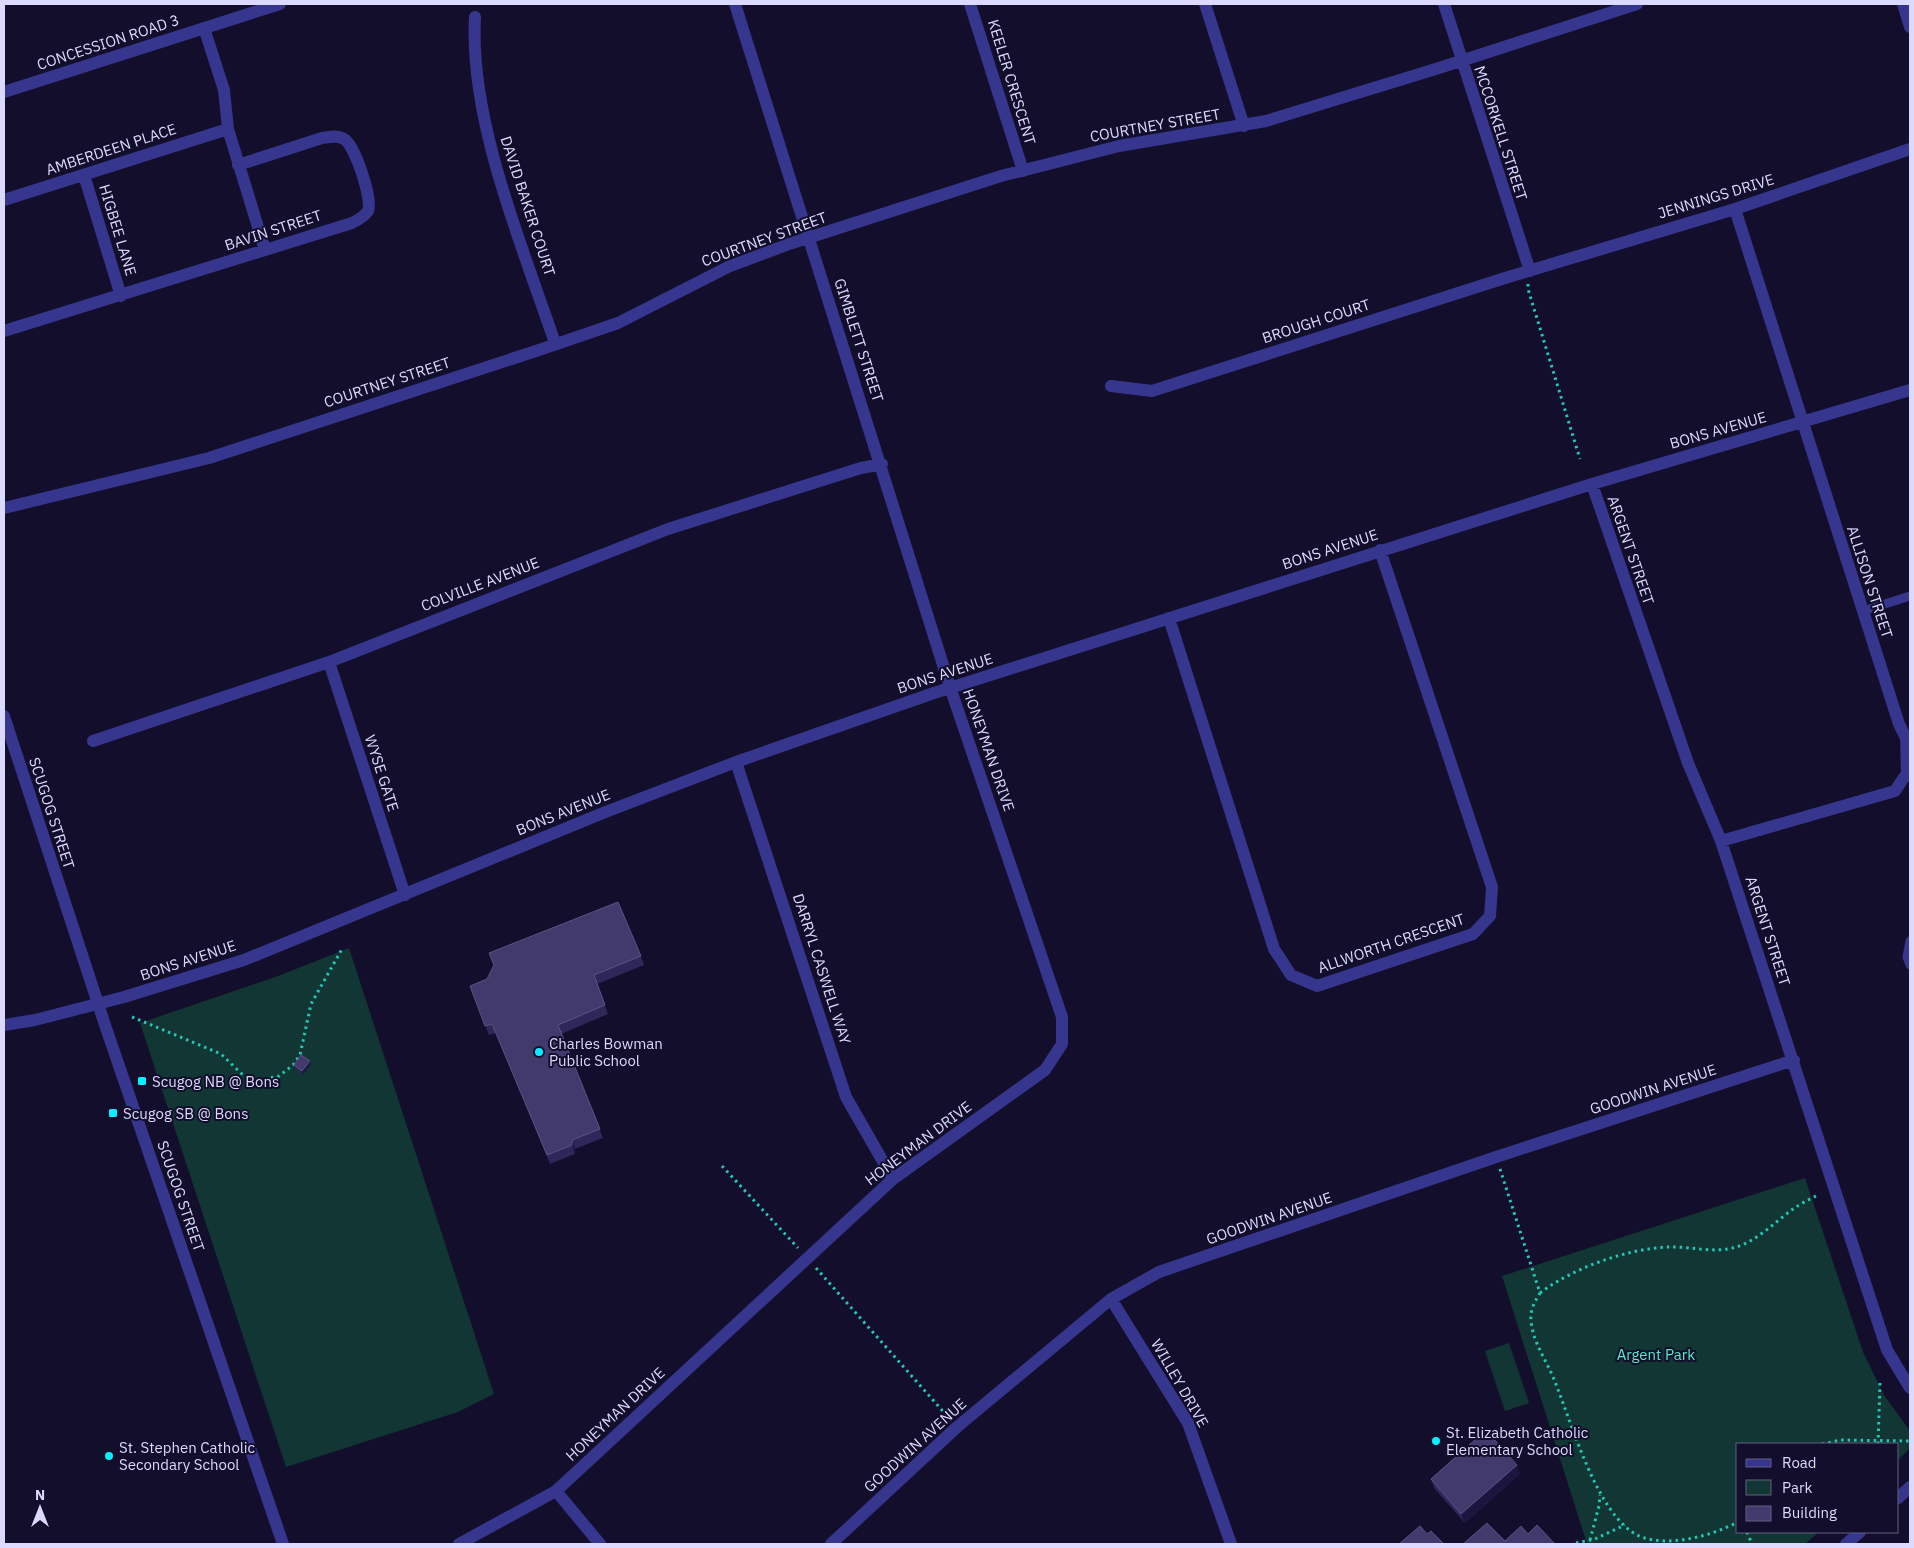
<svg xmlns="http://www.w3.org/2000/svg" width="1914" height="1548" viewBox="0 0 1914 1548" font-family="'IBM Plex Sans',sans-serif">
<rect width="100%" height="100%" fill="#120e2b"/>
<path fill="#113633" d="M349,948L494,1394L458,1412L286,1467L140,1023L278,976Z
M1805,1178L1863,1352L1884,1395L1910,1431V1448L1898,1460V1444H1738V1532H1819L1805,1544H1587L1502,1276Z
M1509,1343L1529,1403L1505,1411L1485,1351Z"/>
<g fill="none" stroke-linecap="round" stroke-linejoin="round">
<path stroke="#26c6b6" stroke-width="3" stroke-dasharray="2.5 4" stroke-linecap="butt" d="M1528,284V289L1580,459
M132,1017L221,1054L245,1077L260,1080L279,1076L293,1065L300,1055L311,1004L342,949
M722,1166L798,1248
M1500,1169L1540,1293C1534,1303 1530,1310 1531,1321C1533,1342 1545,1358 1553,1377C1571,1419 1596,1516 1639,1536C1668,1548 1711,1536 1738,1522
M816,1268L948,1417
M1540,1293C1573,1268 1626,1249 1668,1247C1689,1246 1715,1254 1736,1247C1757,1241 1775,1222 1793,1209C1800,1204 1808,1200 1816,1196
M1822,1444L1841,1440L1910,1441
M1878,1444L1880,1383
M1747,1532L1752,1544
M1590,1540L1599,1506L1600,1495
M1576,1543L1595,1539L1625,1525"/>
<path stroke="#36368e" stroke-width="9" d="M1863,611L1910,596
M1910,941L1907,957L1910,965"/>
<path stroke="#36368e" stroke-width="12" d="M970,4L1023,171
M1205,4L1244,126
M1444,4L1530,271
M1903,4L1910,27
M475,17C469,120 522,245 555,343
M228,129L265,250
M84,175L121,296
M4,200L228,129L224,90L204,28
M4,331L352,223C358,220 364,217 368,211C373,200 355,145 344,139C337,135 330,137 322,138L238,165
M1111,386L1152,391L1505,278L1735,209L1910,149
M1592,484L1688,763L1721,841L1887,1350L1910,1388
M4,508L209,458L539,350L618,323L728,267L789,244L1001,176L1119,146L1266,121L1439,68L1637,4
M1169,618L1274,949L1291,975L1317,986L1473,934L1490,916L1492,887L1380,550
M329,662L405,895
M93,741L329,662L668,529L861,468L882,464
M736,762L846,1097L893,1179
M1721,841L1895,791L1907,773L1906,738L1899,724L1735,209
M4,1025L35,1020L124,997L244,960L603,813L736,762L934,693L1592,484L1910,390
M1111,1299L1188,1423L1231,1544
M556,1491L600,1544
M459,1544L556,1491L893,1179L1045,1070L1062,1044V1017L950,687L735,4
M831,1544L957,1427L1111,1299L1159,1272L1496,1157L1794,1060"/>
<path stroke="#36368e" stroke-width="12" d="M4,92L280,4
M4,716L105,1025L283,1544
M1898,1498L1910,1487
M1846,1544L1860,1532"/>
</g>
<path fill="#2f265a" d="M641,956L644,965L597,984L608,1014L561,1034L603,1138L575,1149V1154L550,1164L496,1033L489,1035L470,986Z
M311,1064L303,1074L295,1068L294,1065Z
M1520,1474L1465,1523L1434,1488L1431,1479Z"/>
<path fill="#1c1540" d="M310,1061L311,1064L303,1074L302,1071Z
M572,1140L575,1149V1154L572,1145Z
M1517,1465L1520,1474L1465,1523L1461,1514Z"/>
<path fill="#423a6c" stroke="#5a5383" d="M618,902L641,956L594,975L605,1005L558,1025L600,1129L572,1140V1145L547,1155L492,1024L485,1026L470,986L487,979L494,965L489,953Z
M301,1055L310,1061L302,1071L294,1065Z
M1486,1430L1517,1465L1461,1514L1431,1479Z
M1487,1523L1505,1541L1521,1526L1528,1534L1537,1525L1555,1544H1463Z
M1420,1526L1427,1534L1431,1531L1444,1544H1399Z"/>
<g fill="#05efff" stroke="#120e2b" stroke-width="2">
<circle cx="539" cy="1052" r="5"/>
<rect x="137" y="1076" width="10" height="10" rx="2.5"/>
<rect x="108" y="1108" width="10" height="10" rx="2.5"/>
<circle cx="1436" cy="1441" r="5"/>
<circle cx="109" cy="1456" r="5"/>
</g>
<g text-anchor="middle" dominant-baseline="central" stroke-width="4" stroke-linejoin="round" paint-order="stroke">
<g font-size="15" fill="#dcd9ff" stroke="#120e2b">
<text transform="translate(108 42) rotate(-18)">CONCESSION ROAD 3</text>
<text transform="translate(1012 82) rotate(73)">KEELER CRESCENT</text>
<text transform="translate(1155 125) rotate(-10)">COURTNEY STREET</text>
<text transform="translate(1501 133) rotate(72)">MCCORKELL STREET</text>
<text transform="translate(111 149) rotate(-18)">AMBERDEEN PLACE</text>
<text transform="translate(1716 196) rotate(-17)">JENNINGS DRIVE</text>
<text transform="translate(528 206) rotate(72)">DAVID BAKER COURT</text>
<text transform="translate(118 230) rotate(73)">HIGBEE LANE</text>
<text transform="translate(273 230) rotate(-18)">BAVIN STREET</text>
<text transform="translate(764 239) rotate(-20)">COURTNEY STREET</text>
<text transform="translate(1316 321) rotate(-18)">BROUGH COURT</text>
<text transform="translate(859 340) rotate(72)">GIMBLETT STREET</text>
<text transform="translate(387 382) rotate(-18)">COURTNEY STREET</text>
<text transform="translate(1718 430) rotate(-16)">BONS AVENUE</text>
<text transform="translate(1330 549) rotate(-18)">BONS AVENUE</text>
<text transform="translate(1631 550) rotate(71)">ARGENT STREET</text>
<text transform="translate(1870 582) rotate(72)">ALLISON STREET</text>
<text transform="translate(480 584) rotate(-21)">COLVILLE AVENUE</text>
<text transform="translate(945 673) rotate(-18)">BONS AVENUE</text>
<text transform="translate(989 750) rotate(71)">HONEYMAN DRIVE</text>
<text transform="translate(382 773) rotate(72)">WYSE GATE</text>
<text transform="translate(563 812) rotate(-22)">BONS AVENUE</text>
<text transform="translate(52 813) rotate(72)">SCUGOG STREET</text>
<text transform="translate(1768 931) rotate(72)">ARGENT STREET</text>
<text transform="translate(1391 943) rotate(-19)">ALLWORTH CRESCENT</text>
<text transform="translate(188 960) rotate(-18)">BONS AVENUE</text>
<text transform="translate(822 969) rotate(72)">DARRYL CASWELL WAY</text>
<text transform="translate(1653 1089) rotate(-18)">GOODWIN AVENUE</text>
<text transform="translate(918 1143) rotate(-37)">HONEYMAN DRIVE</text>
<text transform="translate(181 1196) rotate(71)">SCUGOG STREET</text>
<text transform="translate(1269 1218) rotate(-19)">GOODWIN AVENUE</text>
<text transform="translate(1180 1383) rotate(60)">WILLEY DRIVE</text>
<text transform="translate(615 1414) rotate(-43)">HONEYMAN DRIVE</text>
<text transform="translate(915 1445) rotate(-42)">GOODWIN AVENUE</text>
</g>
<g font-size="15" fill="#dcd9ff" stroke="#120e2b" text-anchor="start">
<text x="549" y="1043">Charles Bowman<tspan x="549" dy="17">Public School</tspan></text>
<text x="152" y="1081">Scugog NB @ Bons</text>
<text x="123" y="1113">Scugog SB @ Bons</text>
<text x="1446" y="1432">St. Elizabeth Catholic<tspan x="1446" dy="17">Elementary School</tspan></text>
<text x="119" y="1447">St. Stephen Catholic<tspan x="119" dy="17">Secondary School</tspan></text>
</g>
<g font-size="15" fill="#59eac1" stroke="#120e2b">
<text x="1656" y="1354">Argent Park</text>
</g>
</g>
<rect width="1914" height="1548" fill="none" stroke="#dcd9ff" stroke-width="10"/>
<rect x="1736" y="1443" width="162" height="90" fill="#120e2b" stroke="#635f80"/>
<rect x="1746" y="1459" width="25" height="8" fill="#36368e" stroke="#635f80"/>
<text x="1782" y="1468" font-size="15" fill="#dcd9ff">Road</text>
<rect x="1746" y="1480" width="25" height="15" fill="#113633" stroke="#635f80"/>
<text x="1782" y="1493" font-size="15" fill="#dcd9ff">Park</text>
<rect x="1746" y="1506" width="25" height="15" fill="#423a6c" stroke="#635f80"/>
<text x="1782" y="1518" font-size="15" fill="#dcd9ff">Building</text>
<g transform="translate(40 1508)" stroke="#120e2b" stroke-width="4" paint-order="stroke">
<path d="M0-4L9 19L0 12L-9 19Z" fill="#dcd9ff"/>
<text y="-8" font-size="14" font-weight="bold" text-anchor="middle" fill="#dcd9ff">N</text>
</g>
</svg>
